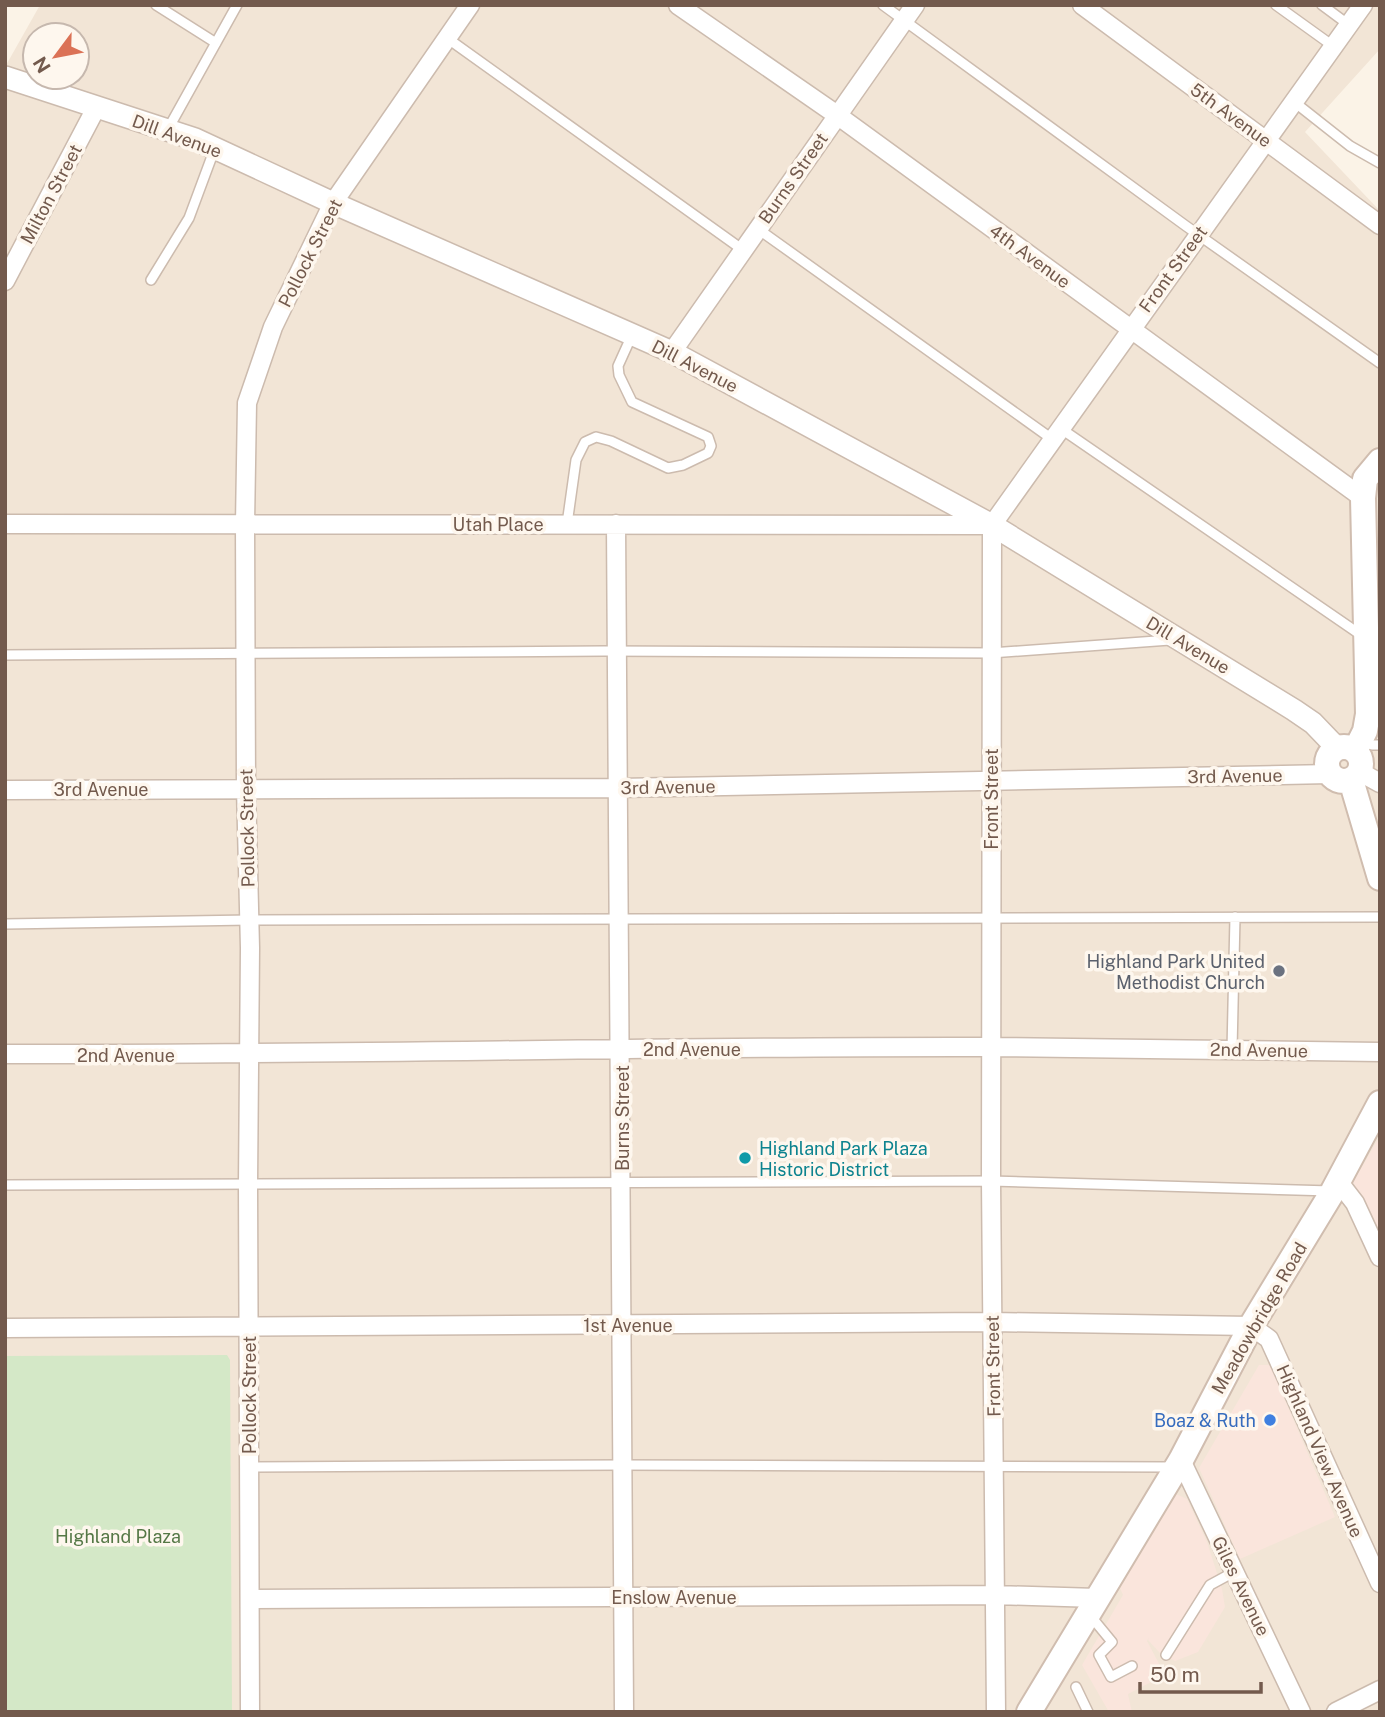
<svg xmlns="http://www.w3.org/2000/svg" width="1385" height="1717" viewBox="0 0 1385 1717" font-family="'Public Sans',sans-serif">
<rect width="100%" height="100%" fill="#fbf3e7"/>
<path fill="#f2e5d6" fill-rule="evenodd" d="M40,5H1380V49L1305,132L1380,211V1712H5V67ZM35,35H77V77H35Z"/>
<path fill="#fae5dc" d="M1380,1136V1231L1377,1234L1353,1182Z
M1259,1365H1270L1335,1517L1240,1559L1199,1468Z
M1176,1494L1187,1499L1207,1542L1222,1589L1225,1607L1198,1652L1175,1661L1160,1653L1148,1640L1149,1637L1147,1641L1165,1675L1128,1694L1132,1712H1109L1082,1665L1123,1595L1120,1588Z"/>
<path fill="#d4e8c7" d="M227,1355L230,1360L232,1712H5V1356Z"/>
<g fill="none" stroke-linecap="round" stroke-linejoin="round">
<g stroke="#ccbbae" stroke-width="12">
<path id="service" d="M156,5L216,43
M883,5L1186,226L1380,363
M1276,5L1333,46
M1322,5L1349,25
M447,38L743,250
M1293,101L1350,146L1380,163
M168,129L237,5
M758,229L1052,439
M151,280L189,218L215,148
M1060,428L1361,635
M567,524L576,460L585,442L596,437L611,441L668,468L683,465L708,453L711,446L708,437L632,402L619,375L618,366L632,335
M5,655L604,651L991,653L1170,640
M1362,740L1372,745H1380
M5,924L250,920L1380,917
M1232,1050L1235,917
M5,1185L991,1181L1331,1191
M250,1467L622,1465L1172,1467
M1089,1614L1112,1642L1099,1655L1111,1677L1132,1666
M1166,1655L1210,1585L1234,1572
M1076,1687L1088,1712"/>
</g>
<g stroke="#ccbbae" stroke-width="21">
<path id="minor" d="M678,5L837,115L1363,498
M1082,5L1380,225
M5,281L96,108
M672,352L915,5
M5,524L992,525
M616,524L624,1712
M1360,772L1380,783
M5,790L619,788L1330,774
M5,1054C335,1055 664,1046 993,1047C1122,1048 1251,1051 1380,1052
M1338,1181L1355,1203L1380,1257
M5,1328L993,1322L1251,1326L1269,1339L1380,1583
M1181,1460L1301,1712
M251,1599L996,1595L1097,1598
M250,1712L248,1185L250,948L246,788L245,524L247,403L273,327L333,203L470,5
M996,1712L991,1181L992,525L1363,5
M1336,1712L1380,1690"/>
</g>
<g stroke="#ccbbae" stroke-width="24">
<path id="tertiary" d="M5,77L195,139L333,203L672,352L992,525L1294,710L1313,723L1337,748"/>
</g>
<g stroke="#d0bdaf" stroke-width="28">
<path id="secondary" d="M1327 764a17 17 0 1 1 34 0a17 17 0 1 1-34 0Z
M1355,751L1365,731L1368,714L1363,498L1365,479L1380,461
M1351,780L1380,878
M1029,1712L1181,1460L1251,1326L1333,1191L1380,1103"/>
</g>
<use href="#service" stroke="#fff" stroke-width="9"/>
<use href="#minor" stroke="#fff" stroke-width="18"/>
<use href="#tertiary" stroke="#fff" stroke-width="21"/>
<use href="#secondary" stroke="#fff" stroke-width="24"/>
</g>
<circle fill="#6b7280" stroke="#fef7ee" stroke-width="2.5" cx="1279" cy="971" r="7"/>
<circle fill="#0f9aa8" stroke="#fef7ee" stroke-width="2.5" cx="745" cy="1158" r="7"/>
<circle fill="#3f7fe0" stroke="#fef7ee" stroke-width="2.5" cx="1270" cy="1420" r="7"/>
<g text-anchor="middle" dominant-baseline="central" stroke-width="7" stroke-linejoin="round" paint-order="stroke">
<g font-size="18" fill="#735a4d" stroke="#fef7ee">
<text transform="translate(1231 115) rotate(36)">5th Avenue</text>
<text transform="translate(177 136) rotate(20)">Dill Avenue</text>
<text transform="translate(793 178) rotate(-55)">Burns Street</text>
<text transform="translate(51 194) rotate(-62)">Milton Street</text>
<text transform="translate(310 253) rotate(-63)">Pollock Street</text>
<text transform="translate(1030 256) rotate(36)">4th Avenue</text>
<text transform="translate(1173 269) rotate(-54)">Front Street</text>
<text transform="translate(695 366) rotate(27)">Dill Avenue</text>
<text x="498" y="524">Utah Place</text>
<text transform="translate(1188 645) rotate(31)">Dill Avenue</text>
<text transform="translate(1235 776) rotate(-1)">3rd Avenue</text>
<text transform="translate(668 787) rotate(-1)">3rd Avenue</text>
<text x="101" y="789">3rd Avenue</text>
<text transform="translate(991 799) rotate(-90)">Front Street</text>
<text transform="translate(247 828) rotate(-91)">Pollock Street</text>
<text x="692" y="1049">2nd Avenue</text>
<text transform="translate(1259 1050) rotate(1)">2nd Avenue</text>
<text x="126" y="1055">2nd Avenue</text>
<text transform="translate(622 1118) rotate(-90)">Burns Street</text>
<text transform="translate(1259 1318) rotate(-60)">Meadowbridge Road</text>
<text x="628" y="1325">1st Avenue</text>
<text transform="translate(993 1366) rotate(-91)">Front Street</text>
<text transform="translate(249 1395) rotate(-90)">Pollock Street</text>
<text transform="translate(1320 1451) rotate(66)">Highland View Avenue</text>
<text transform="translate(1241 1586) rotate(64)">Giles Avenue</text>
<text x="674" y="1597">Enslow Avenue</text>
</g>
<g font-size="18" fill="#5b616d" stroke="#fef7ee" text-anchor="end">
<text x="1265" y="961">Highland Park United<tspan x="1265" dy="21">Methodist Church</tspan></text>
</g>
<g font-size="18" fill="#0d838f" stroke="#fef7ee" text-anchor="start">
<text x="759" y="1148">Highland Park Plaza<tspan x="759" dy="21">Historic District</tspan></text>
</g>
<g font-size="18" fill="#366cbe" stroke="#fef7ee" text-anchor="end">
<text x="1256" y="1420">Boaz &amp; Ruth</text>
</g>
<g font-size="18" fill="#557846" stroke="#fef7ee">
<text x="118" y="1536">Highland Plaza</text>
</g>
</g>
<rect width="1385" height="1717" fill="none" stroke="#735a4d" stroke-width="14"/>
<g transform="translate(56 56) rotate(238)"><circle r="33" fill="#fef7ee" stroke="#c6b8ae" stroke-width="2"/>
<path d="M0-5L12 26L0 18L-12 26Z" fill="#db7256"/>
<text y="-10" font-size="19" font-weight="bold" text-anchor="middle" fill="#735a4d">N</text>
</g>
<path d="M1140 1682v10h121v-10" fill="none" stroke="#735a4d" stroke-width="3.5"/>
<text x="1150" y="1682" font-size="21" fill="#735a4d" stroke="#fef7ee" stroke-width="5" paint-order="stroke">50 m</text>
</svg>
